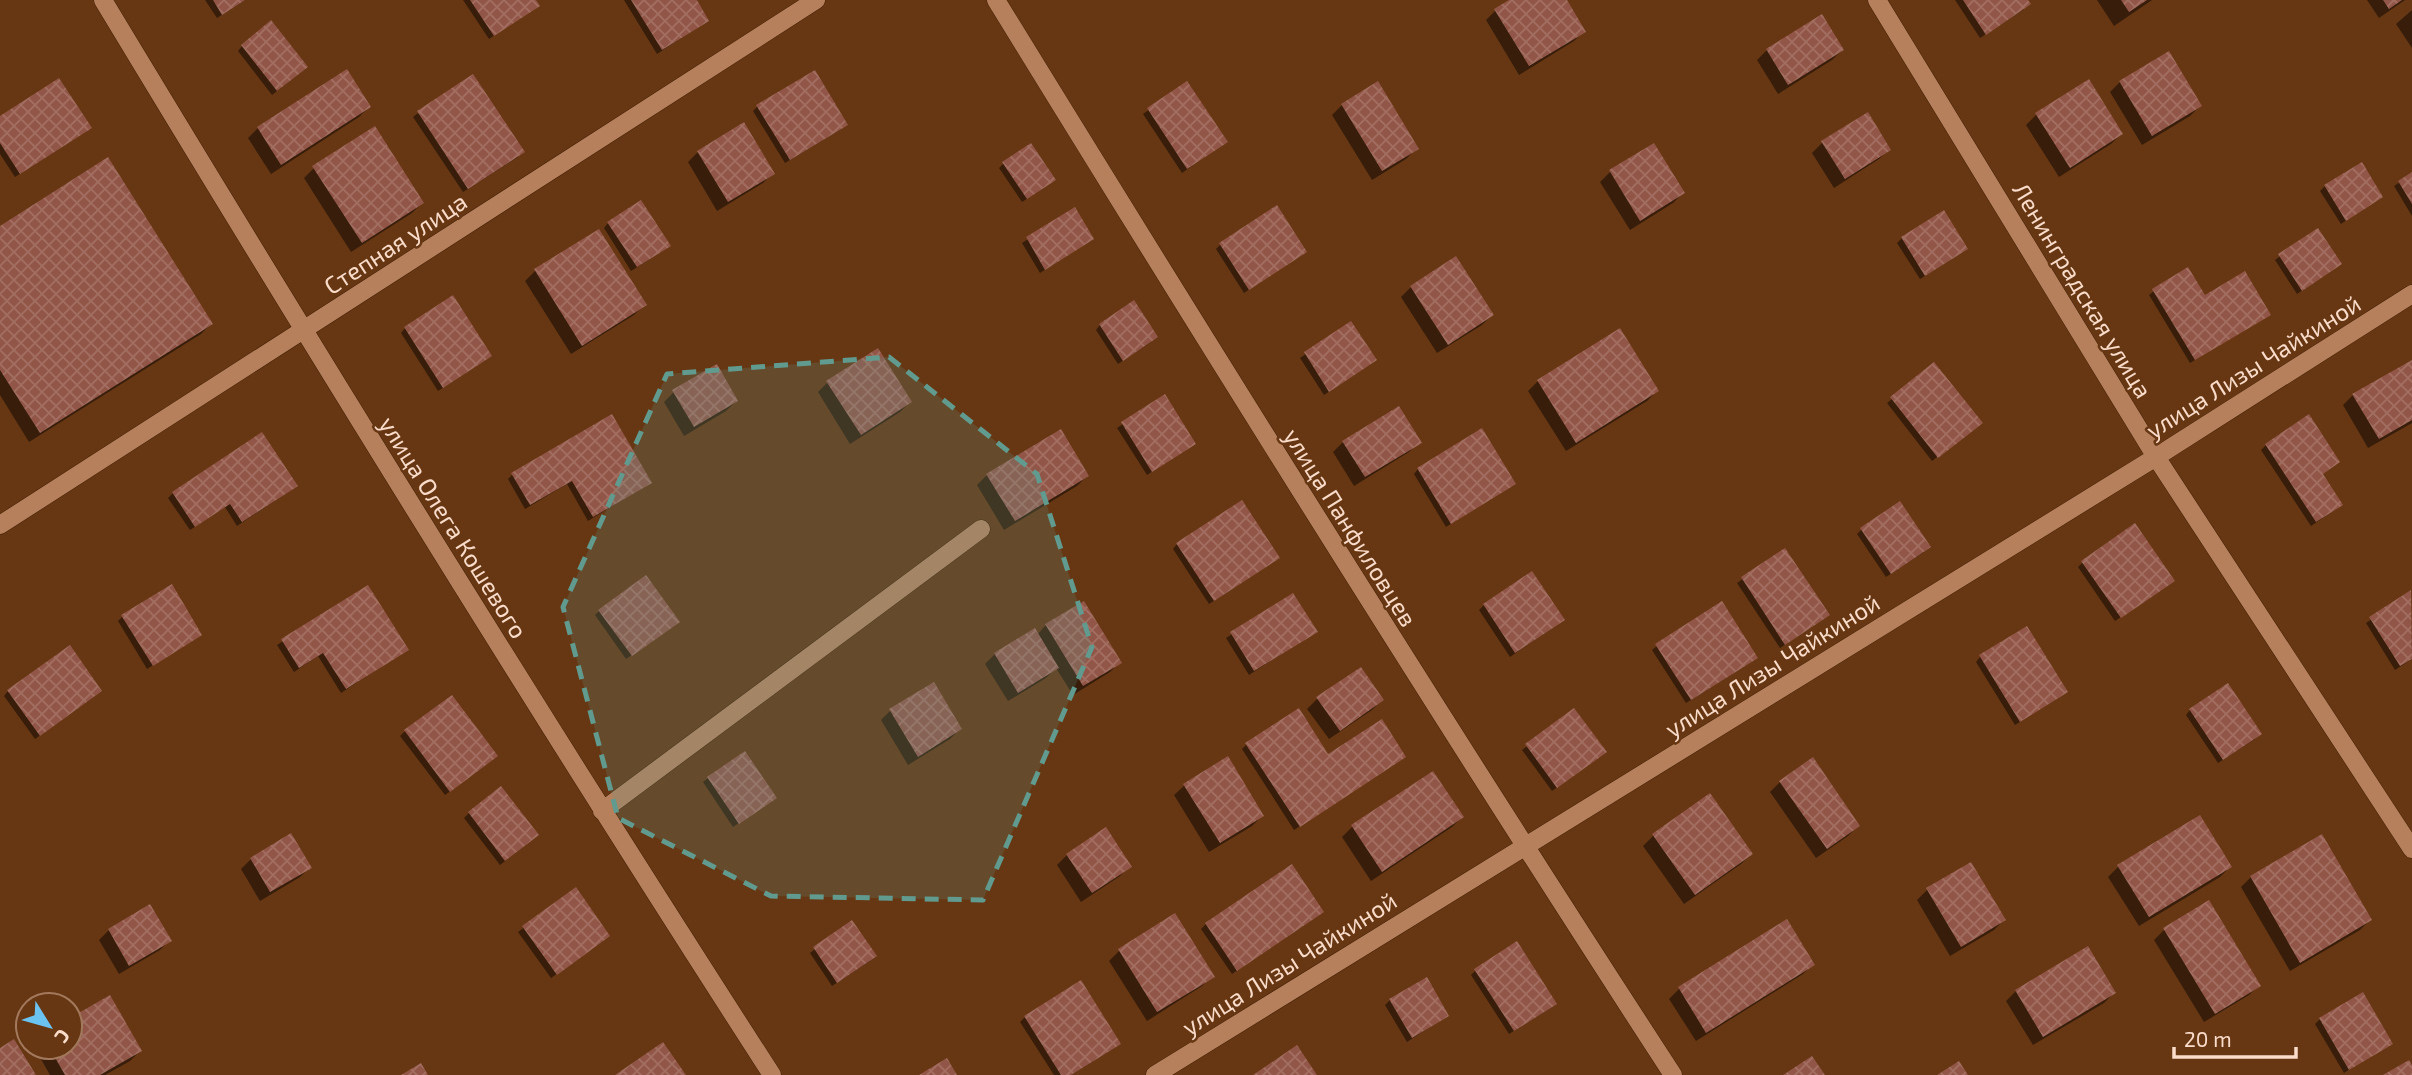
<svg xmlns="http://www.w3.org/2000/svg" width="2412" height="1075" viewBox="0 0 2412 1075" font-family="'Exo 2',sans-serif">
<defs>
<pattern id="building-cross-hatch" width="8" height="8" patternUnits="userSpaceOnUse" patternTransform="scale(1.75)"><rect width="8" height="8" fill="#925648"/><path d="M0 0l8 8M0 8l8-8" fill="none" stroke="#a26e61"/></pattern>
</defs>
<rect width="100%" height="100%" fill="#673713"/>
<path fill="#0007" d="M205,0H245L217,18Z
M463,0H534L538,6L489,39Z
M624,0H695L707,21L657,54Z
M1512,0H1565L1584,31L1574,41L1519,75L1486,20L1496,10Z
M1955,0H2026L2024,9L1980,38Z
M2097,0H2152L2114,26Z
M2367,0H2405L2379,18Z
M2412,10V48L2396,24Z
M1821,17L1842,50L1832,60L1778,94L1757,60L1767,50Z
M242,46L301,72L272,95L238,51Z
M2120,82L2200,106L2190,116L2142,145L2110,92Z
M1186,84L1226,142L1182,173L1143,114Z
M1342,105L1416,149L1406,159L1372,180L1332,115Z
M758,106L841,129L785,163L753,111Z
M369,107L359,117L271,174L248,138L258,128Z
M418,113L518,157L463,192L413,117Z
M2036,115L2121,134L2111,144L2059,177L2026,125Z
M0,118L85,132L15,177L0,154Z
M1822,143L1889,149L1879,159L1834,188L1812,153Z
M698,152L773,173L763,183L717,211L688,162Z
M1004,163L1049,184L1022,202L999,168Z
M314,168L422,203L412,213L351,252L304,178Z
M1610,172L1683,193L1673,203L1630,230L1600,182Z
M2412,174V216L2394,186Z
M2325,186L2381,197L2341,224L2320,191Z
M1074,210L1092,239L1040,273L1022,243Z
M608,223L664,250L631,271L604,228Z
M0,228L211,324L201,334L29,442L0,395Z
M2317,230L2340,264L2297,294L2275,260Z
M1902,238L1961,253L1920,279L1897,243Z
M1220,245L1300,256L1244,293L1216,249Z
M535,271L644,305L634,315L571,354L525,281Z
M1411,287L1492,315L1482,325L1437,353L1401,297Z
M2154,291L2205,297L2269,314L2190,363L2149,295Z
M1351,323L1370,364L1324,395L1300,358Z
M1100,325L1151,342L1118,364L1096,330Z
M405,328L485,360L438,391L401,333Z
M2412,363V423L2368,448L2343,405L2353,395Z
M1934,364L1976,427L1932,461L1887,403Z
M1538,381L1657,391L1647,401L1566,451L1528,391Z
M828,382L910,402L900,412L850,444L818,392Z
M674,392L736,401L726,411L684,436L664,402Z
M1164,397L1194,444L1147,475L1117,428Z
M1343,442H1419L1409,452L1354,486L1333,452Z
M2266,445L2321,474L2336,509L2311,526L2261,450Z
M1418,469L1514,483L1446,527L1414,474Z
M512,475L650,483L588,521L567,484L525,509L508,479Z
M987,475L1087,476L1077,486L1004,530L977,485Z
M291,490L237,526L225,507L190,530L168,498L173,493Z
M1862,529L1924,552L1886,577L1857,534Z
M1177,544L1273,562L1209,604L1173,549Z
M1785,550L1823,619L1780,648L1737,583Z
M2083,562L2168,585L2115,621L2078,567Z
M367,587L406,650L341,693L318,656L294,672L277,645Z
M2410,593L2412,659L2395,670L2366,623Z
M1293,595L1315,632L1249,675L1226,638Z
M1484,605L1563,620L1510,657L1479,610Z
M599,611L673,626L626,659L595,615Z
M122,617L200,635L147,669L118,621Z
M1046,625L1120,662L1110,672L1073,695L1056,668L1046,678L1008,701L985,664L995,654L1037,635Z
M1657,646L1751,662L1686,703L1652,650Z
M1980,657L2066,692L2015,725L1976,662Z
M8,691L95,696L35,739L4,696Z
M1317,699L1382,700L1372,710L1329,739L1307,709Z
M891,710L960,729L950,739L908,765L881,720Z
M2190,710L2255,739L2218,763L2186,715Z
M1574,711L1600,756L1552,791L1522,750Z
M405,731L491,761L445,795L400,736Z
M1247,744L1328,756L1404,757L1294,830L1242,749Z
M1432,773L1462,817L1452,827L1371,881L1342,837L1352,827Z
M708,778L770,802L733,827L703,782Z
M1780,782L1858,826L1848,836L1816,858L1770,792Z
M1185,785L1262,816L1252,826L1209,852L1174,795Z
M1710,795L1751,854L1741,864L1684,904L1643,846L1653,836Z
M469,813L532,840L500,865L464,818Z
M1067,855L1130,866L1120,876L1081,902L1057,865Z
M251,859L310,867L300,877L260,901L241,869Z
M2118,867H2230L2220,877L2139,926L2108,877Z
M2251,877L2370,920L2360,930L2290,971L2241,887Z
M575,890L603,941L551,978L518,932Z
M1927,890L2004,920L1994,930L1950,956L1917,900Z
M149,906L170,940L160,950L119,974L99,940L109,930Z
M1174,916L1212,976L1202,986L1147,1021L1109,961L1119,951Z
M1317,916L1232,974L1201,929L1206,924Z
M1786,921L1813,964L1803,974L1696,1041L1669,999L1679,989Z
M2164,930L2259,985L2249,995L2204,1022L2154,940Z
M815,949L870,961L832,986L810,953Z
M1476,970L1550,1008L1509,1034L1471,975Z
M2016,991L2114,993L2104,1003L2033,1045L2006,1001Z
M1390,1000L1447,1016L1407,1042L1385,1005Z
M1025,1017L1114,1048L1071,1075H1054L1020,1022Z
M2320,1019L2390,1044L2344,1073L2315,1024Z
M70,1020L140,1051L130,1061L105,1075H50L34,1047H70Z"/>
<path fill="url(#building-cross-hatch)" d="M213,0H245L222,15Z
M470,0H536L540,6L494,36Z
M631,0H697L709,21L662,50Z
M1509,0H1567L1586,32L1529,66L1494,9Z
M1963,0H2028L2031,4L1986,35Z
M2121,0H2147L2129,12Z
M2383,0H2402L2389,9Z
M1822,14L1844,50L1788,85L1766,49Z
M271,20L308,67L277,91L241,45Z
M2169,51L2202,106L2152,136L2119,81Z
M347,69L371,107L281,165L257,127Z
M815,70L848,125L790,160L756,105Z
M473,74L525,152L468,189L417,111Z
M59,78L92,128L20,174L0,143V116Z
M2089,79L2123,134L2070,168L2035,113Z
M1187,81L1228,142L1187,169L1147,108Z
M1378,81L1419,149L1382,171L1341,104Z
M1868,112L1891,150L1845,179L1821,141Z
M744,122L775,174L728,202L697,151Z
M375,126L424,203L362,243L312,166Z
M1031,143L1056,180L1027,199L1002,162Z
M1654,143L1685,193L1640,221L1609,170Z
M108,157L213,324L40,433L0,370V226Z
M2362,162L2383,197L2346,221L2324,185Z
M2412,172V204L2398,181Z
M641,200L671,246L637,267L607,222Z
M1277,205L1307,252L1249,290L1219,243Z
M1075,207L1094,239L1045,270L1026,237Z
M1944,210L1968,249L1925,276L1901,237Z
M2318,228L2342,264L2302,291L2278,254Z
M599,229L647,305L582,346L534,269Z
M1456,256L1494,315L1448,345L1410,286Z
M2188,267L2205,295L2245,271L2271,315L2195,360L2152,289Z
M453,295L492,356L443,388L404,327Z
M1134,300L1158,337L1123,361L1099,324Z
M1351,321L1377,360L1329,392L1304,352Z
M1620,328L1659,391L1576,443L1537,380Z
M878,348L912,402L861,435L826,381Z
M2412,360V420L2379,439L2352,394Z
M1934,362L1983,423L1938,458L1890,397Z
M717,364L738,401L694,427L672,390Z
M1165,394L1196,444L1152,472L1121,422Z
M1399,406L1422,443L1365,477L1342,441Z
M612,414L652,483L593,517L572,481L530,505L511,473Z
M2309,414L2340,462L2323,474L2343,505L2316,522L2265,444Z
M1482,428L1516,484L1451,524L1417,468Z
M1061,429L1089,476L1015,521L986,474Z
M262,432L298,486L242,522L230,504L195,527L172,492Z
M1242,500L1280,558L1214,601L1176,543Z
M1900,501L1931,547L1891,574L1860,528Z
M2135,523L2175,581L2121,618L2081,561Z
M1785,548L1830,615L1785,645L1741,577Z
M1532,571L1565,620L1515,653L1483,604Z
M646,575L680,622L632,656L598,610Z
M172,584L202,635L153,666L121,615Z
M368,585L409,650L346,689L323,653L299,668L281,639Z
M2411,590L2412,659L2400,666L2369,617Z
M1293,593L1318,632L1254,671L1230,632Z
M1084,601L1122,663L1083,686L1045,624Z
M1722,601L1758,658L1691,700L1655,644Z
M2027,626L2068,692L2020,722L1979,655Z
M1035,628L1059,668L1018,693L994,653Z
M70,645L102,691L40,736L7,690Z
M1361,667L1384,700L1340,731L1316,697Z
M934,682L962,729L918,757L889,709Z
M2228,683L2262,734L2223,760L2189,709Z
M452,695L498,756L450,792L404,730Z
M1299,708L1328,754L1382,719L1406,757L1300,827L1245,743Z
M1574,708L1607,752L1557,788L1525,744Z
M745,751L777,798L739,824L707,777Z
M1228,756L1264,816L1220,843L1183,784Z
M1813,757L1860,826L1827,849L1779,781Z
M1433,771L1464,817L1382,872L1351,825Z
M501,786L539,835L505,861L468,812Z
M1710,793L1753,854L1695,895L1652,834Z
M2200,815L2232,867L2149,917L2117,865Z
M1106,827L1132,867L1092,893L1066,854Z
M291,833L312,868L270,892L250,858Z
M2322,834L2372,920L2300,963L2250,876Z
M1971,862L2006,920L1961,947L1926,888Z
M1292,864L1324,912L1237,971L1205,923Z
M576,887L610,936L557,975L522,926Z
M2209,900L2261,986L2215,1014L2163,928Z
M150,904L172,941L129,966L108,929Z
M1175,913L1215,977L1157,1012L1118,949Z
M1787,919L1815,965L1706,1033L1678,987Z
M852,920L877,956L837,983L813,947Z
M1517,941L1557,1004L1514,1031L1474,969Z
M2088,946L2116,993L2043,1037L2015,990Z
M1427,977L1449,1016L1412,1038L1389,999Z
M1081,980L1121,1044L1071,1075H1061L1024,1016Z
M2363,992L2393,1044L2349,1070L2319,1018Z
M110,995L142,1051L100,1075H65L49,1047H70V1018Z
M14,1039L36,1075H0V1048Z
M663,1042L686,1075H615Z
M1297,1045L1317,1075H1253Z
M1812,1056L1825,1075H1783Z
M947,1058L957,1075H919Z
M2409,1060L2412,1065V1075H2383Z
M1959,1061L1968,1075H1937Z
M421,1063L428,1075H401Z"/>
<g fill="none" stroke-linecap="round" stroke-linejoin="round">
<g stroke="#452105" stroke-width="19">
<path id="minor" d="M103,0C321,361 543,720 772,1075
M996,0C1218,361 1442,720 1673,1075
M1877,0L2156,457L2412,849
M0,525L816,0
M602,811L981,529
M1155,1075L2156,457L2412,294"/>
</g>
<use href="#minor" stroke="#b6805d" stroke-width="18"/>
</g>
<path fill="#619a8e" fill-opacity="0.2" stroke="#619a8e" stroke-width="5" stroke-dasharray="14 9" stroke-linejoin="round" d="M889,357L1037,474L1092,647L983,900L771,896L618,818L563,607L667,374Z"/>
<g text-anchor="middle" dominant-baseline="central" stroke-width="5" stroke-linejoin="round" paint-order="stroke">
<g font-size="24" fill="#fadcca" stroke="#673713">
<text transform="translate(395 243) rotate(-33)">Степная улица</text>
<text transform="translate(2083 290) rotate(59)">Ленинградская улица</text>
<text transform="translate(2253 366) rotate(-32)">улица Лизы Чайкиной</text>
<text transform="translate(454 527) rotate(58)">улица Олега Кошевого</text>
<text transform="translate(1351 527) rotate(58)">улица Панфиловцев</text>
<text transform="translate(1772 665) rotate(-32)">улица Лизы Чайкиной</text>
<text transform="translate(1289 963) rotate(-32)">улица Лизы Чайкиной</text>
</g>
</g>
<g transform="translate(49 1026) rotate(127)"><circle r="33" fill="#673713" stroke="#a2795c" stroke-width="2"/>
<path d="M0-5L12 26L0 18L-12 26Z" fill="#6bc3f2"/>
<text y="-10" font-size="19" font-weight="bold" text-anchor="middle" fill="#fadcca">С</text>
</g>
<path d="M2174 1047v10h122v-10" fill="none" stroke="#fadcca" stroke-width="3.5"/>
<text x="2184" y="1047" font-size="21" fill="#fadcca" stroke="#673713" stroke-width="5" paint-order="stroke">20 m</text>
</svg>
